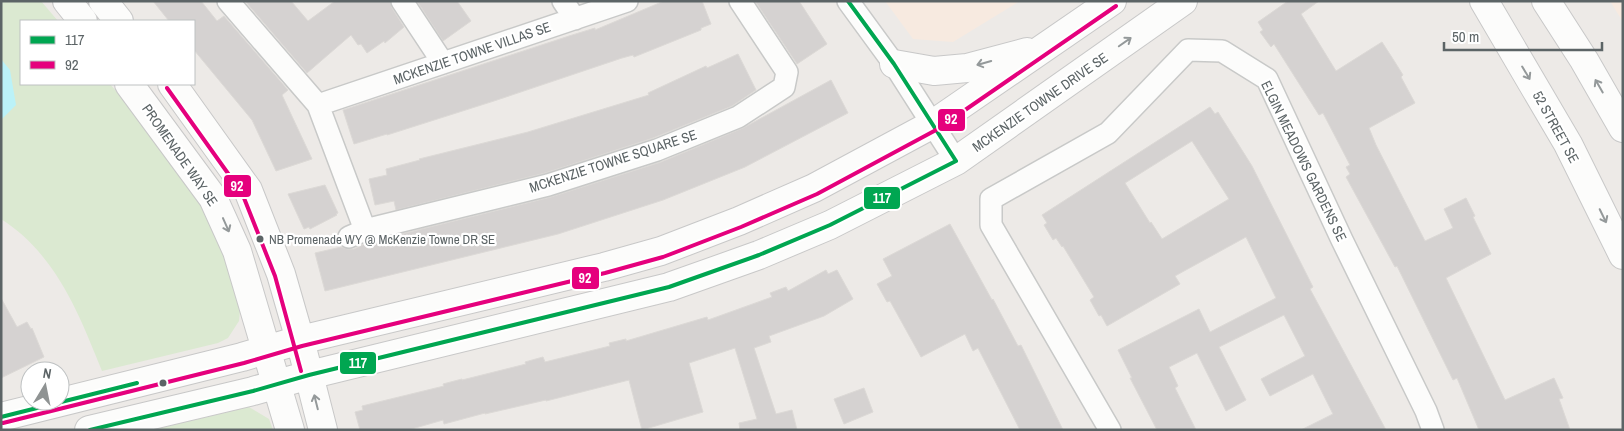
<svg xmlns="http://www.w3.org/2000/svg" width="1624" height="431" viewBox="0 0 1624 431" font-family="'Archivo Narrow',sans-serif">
<rect width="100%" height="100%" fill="#edeae7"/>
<path fill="#f7eae0" d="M885,1H1020L953,42L913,39Z
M1610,1H1623V22Z"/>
<path fill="#dbe9d1" d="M1,1H41L58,21H21V84H110L180,166L209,217L220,243L235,287L240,310L239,321L228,338L218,343L102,371C79,314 56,254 1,219Z
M249,407L269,419L273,430H152Z"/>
<path fill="#bbf2f8" d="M1,59L10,70L16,105L1,120Z"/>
<path fill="#d5d2d1" stroke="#dcd9d6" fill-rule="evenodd" d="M153,1H201L217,21L224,16L288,90L282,95L312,159L276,171L252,120L194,50V21H169Z
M245,1H291L308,21L335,1H390L392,8L404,27L385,43L384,41L367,53L361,44L358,45L351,35L307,73Z
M417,1H457L471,21L443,41Z
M664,1H702L711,24L701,28V30L634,57L633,55L622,58L497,100L387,135V134L354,144L343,110L569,36L595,28V30Z
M755,1H799L827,44L797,64Z
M1288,1H1319L1301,14L1336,71L1382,42L1393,59L1403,75L1401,77L1415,103L1369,128L1376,145L1425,241L1453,228L1444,209L1466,198L1475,216L1473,217L1491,254L1446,278L1505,400L1554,378L1563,398L1559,399L1570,430H1479L1457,378L1453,380L1397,266L1395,267L1346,177L1350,174L1346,167L1350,165L1323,113L1319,115L1274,44L1271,47L1260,32L1263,30L1258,22Z
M738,54L756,90L732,106L653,138L545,173L396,210L394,201L375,205L369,179L387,175L386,169L420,160L419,159L528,132L649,95L648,93L706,66L707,68Z
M831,80L848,113L745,167L663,200L558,234L325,291L315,253L341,247L347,249H354L369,242L551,197L661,162L743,128Z
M1210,107L1215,114L1218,112L1252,166L1313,287L1310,289L1386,430H1301L1333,414L1313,374L1270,396L1261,379L1305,356L1284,315L1219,347L1246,400L1226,411L1197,353L1169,367L1178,386L1175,388L1196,430H1157L1130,378H1132L1118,350L1199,309L1210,332L1276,298L1246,237L1175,276L1180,284L1107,326L1101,315L1099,316L1090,300L1094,297L1063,246L1062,247L1056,238L1053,240L1044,225L1047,223L1042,215ZM1192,141L1229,199L1162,239L1151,222L1150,223L1125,183Z
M325,185L338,213L336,214L337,215L310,229L309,227L304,229L288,194Z
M950,224L992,300L993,299L1018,346L1021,345L1063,430H1020L978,348L973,351L965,334L921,357L890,301L887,302L877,284L892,276L883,259Z
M826,270L828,274L837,270L853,299L824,316L769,336L771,342L754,348L776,414L792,410L797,430H740L739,423L757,419L735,348L689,363L703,412L642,430L629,380L546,401V400L485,414V413L444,424L443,420L408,430H360L355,412L363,410L362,406L444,386L443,384L462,379V380L526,364L525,362L543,357L545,362L610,346L609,343L626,339V341L707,317L708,320L772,297L770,293L786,287L788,291Z
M1,298L17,327L27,322L31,329L32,328L44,357L1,378Z
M864,388L873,412L844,424L834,399Z"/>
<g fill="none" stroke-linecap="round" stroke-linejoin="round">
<g stroke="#c8c9c8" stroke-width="24">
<path id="street" d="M228,1L318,105L365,230
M402,1L443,63
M563,1L575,19
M848,1L894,64L956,161
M318,105L627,1
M349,237L365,230L548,185L657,150L738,117L784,87L787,72L740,1
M1110,430L991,225V199L1108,133L1188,50L1222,51L1267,79L1342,240L1426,411L1433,430"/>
</g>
<g stroke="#c8c8c8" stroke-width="30">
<path id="secondary" d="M67,1L83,21
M103,1L119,21
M1484,1L1568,144L1623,255
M1546,1L1584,60L1623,128
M894,64L934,71L967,68L1027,52
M129,84L213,198L237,251L290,430
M172,84L248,190L281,274L300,340L323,430
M1,417L242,357L300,340L604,267L661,251L739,221L814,188L933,124L1112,1
M89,430L253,391L309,375L669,287L759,255L830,225L956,161L1183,1"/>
</g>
<use href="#street" stroke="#fcfcfb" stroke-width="21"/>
<use href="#secondary" stroke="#fcfcfb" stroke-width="28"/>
<g stroke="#fff" stroke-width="8">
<path id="bus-1" d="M1,417L137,383
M90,430L253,391L309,375L669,287L759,255L830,225L956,161L894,64L848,1"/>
</g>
<g stroke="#fff" stroke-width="8">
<path id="bus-2" d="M167,88L242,193L275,276L301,371
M3,423L244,363L302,346L605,273L663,257L741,227L817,194L936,130L1116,6"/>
</g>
<use href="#bus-1" stroke="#00a651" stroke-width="4"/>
<use href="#bus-2" stroke="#e5007d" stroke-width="4"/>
</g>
<defs><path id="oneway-shaft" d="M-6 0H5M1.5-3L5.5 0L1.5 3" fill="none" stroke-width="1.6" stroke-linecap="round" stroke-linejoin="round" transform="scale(1.25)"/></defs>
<g stroke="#94999a">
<use href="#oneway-shaft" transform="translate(1125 42) rotate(-35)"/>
<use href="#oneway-shaft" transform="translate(984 63) rotate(164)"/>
<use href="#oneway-shaft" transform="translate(1526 73) rotate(59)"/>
<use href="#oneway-shaft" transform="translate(1599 86) rotate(-120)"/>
<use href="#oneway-shaft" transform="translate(1603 216) rotate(64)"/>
<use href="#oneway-shaft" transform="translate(226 225) rotate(66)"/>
<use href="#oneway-shaft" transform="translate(316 402) rotate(-104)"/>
</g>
<g fill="#5c6466" stroke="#fff" stroke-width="2">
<circle cx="260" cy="239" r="4.5"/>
<circle cx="163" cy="383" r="4.5"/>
</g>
<g text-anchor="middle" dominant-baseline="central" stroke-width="4.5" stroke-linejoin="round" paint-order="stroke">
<g font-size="13" fill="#5c6466" stroke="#fff" text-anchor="start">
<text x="269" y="239">NB Promenade WY @ McKenzie Towne DR SE</text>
</g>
<g font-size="14" fill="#5c6466" stroke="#fff">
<text transform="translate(472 53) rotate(-19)">MCKENZIE TOWNE VILLAS SE</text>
<text transform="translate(1040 102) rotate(-35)">MCKENZIE TOWNE DRIVE SE</text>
<text transform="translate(1556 127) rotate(61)">52 STREET SE</text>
<text transform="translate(180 155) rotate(55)">PROMENADE WAY SE</text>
<text transform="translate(613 161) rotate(-18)">MCKENZIE TOWNE SQUARE SE</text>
<text transform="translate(1304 161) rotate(64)">ELGIN MEADOWS GARDENS SE</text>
</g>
</g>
<g stroke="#fff" stroke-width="2">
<rect x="937" y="108" width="29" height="24" rx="5" fill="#e5007d"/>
<rect x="223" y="174" width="29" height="24" rx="5" fill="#e5007d"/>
<rect x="863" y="186" width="38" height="24" rx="5" fill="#00a651"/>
<rect x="571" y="266" width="29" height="24" rx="5" fill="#e5007d"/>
<rect x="339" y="351" width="38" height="24" rx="5" fill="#00a651"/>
</g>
<g font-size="14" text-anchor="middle" font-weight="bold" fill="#fff">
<text x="951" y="124">92</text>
<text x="237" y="191">92</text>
<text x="882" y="203">117</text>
<text x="585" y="283">92</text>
<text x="358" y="368">117</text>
</g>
<rect width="1624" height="431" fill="none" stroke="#5c6466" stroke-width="5"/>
<rect x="20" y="20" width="175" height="65" fill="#ffffff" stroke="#bec1c2"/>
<rect x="30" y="36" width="25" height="8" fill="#00a651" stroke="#bec1c2"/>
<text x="65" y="45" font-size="15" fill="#5c6466">117</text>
<rect x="30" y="61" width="25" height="8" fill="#e5007d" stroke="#bec1c2"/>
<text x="65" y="70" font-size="15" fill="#5c6466">92</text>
<g transform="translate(45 386) rotate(10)"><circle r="24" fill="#ffffff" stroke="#bec1c2"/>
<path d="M0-4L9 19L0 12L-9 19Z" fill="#8f9393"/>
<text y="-8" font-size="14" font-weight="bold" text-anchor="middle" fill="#5c6466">N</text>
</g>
<path d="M1444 42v8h158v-8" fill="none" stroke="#5c6466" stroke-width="2.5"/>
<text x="1452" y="42" font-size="15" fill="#5c6466" stroke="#ffffff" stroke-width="4" paint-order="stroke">50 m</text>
</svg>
